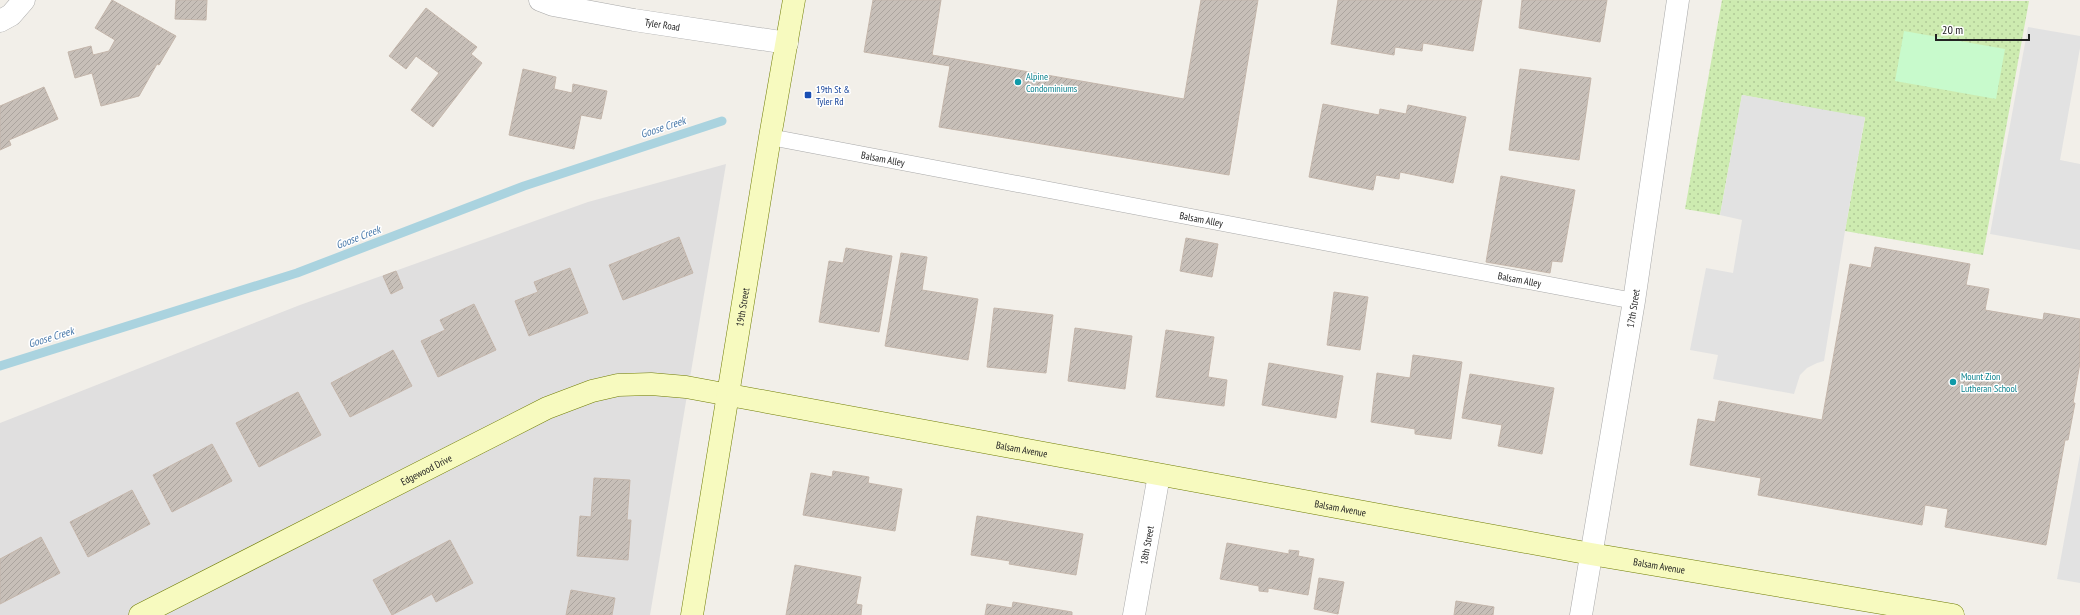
<svg xmlns="http://www.w3.org/2000/svg" width="2080" height="615" viewBox="0 0 2080 615" font-family="'PT Sans Narrow',sans-serif">
<defs>
<pattern id="grass-dots" width="8" height="8" patternUnits="userSpaceOnUse"><rect width="8" height="8" fill="#cdebb0"/><path d="M2 2h.1M6 6h.1" fill="none" stroke="#b0c997" stroke-width="1.8" stroke-linecap="round"/></pattern>
<pattern id="building-hatch" width="6" height="6" patternUnits="userSpaceOnUse"><rect width="6" height="6" fill="#c7bfb8"/><path d="M-1 1l2-2M0 6l6-6M5 7l2-2" fill="none" stroke="#aba49e"/></pattern>
</defs>
<rect width="100%" height="100%" fill="#f2efe9"/>
<path fill="#e0dfdf" d="M726,164L650,615H0V423L300,305L588,202Z"/>
<path fill="url(#grass-dots)" d="M1722,0L2029,1L1983,255L1845,231L1865,118L1742,95L1720,215L1685,209Z"/>
<path fill="#c8facc" d="M1904,31L2005,49L1996,99L1895,81Z"/>
<path fill="#e2e2e2" d="M2028,27L2080,36V48L2060,160L2080,164V250L1990,234Z
M1742,95L1865,117L1845,231L1824,361L1817,363L1807,368L1800,375L1794,394L1713,379L1718,355L1690,350L1706,268L1733,273L1742,220L1720,215Z
M2080,454V583L2057,579Z"/>
<g fill="none" stroke-linecap="round" stroke-linejoin="round">
<path stroke="#aad3df" stroke-width="9" d="M0,366L297,273L524,186L722,121"/>
</g>
<path fill="url(#building-hatch)" stroke="#c4b6ab" d="M112,0L176,36L159,65L157,64L139,96L101,106L92,73L75,78L68,52L91,46L93,55L109,51L115,40L95,28Z
M176,0H207L206,20L175,19Z
M873,0H941L932,55L1184,99L1201,0H1258L1229,175L939,127L950,66L864,52Z
M1338,0H1482L1473,51L1423,43L1422,51L1395,47L1394,55L1331,44Z
M1522,0H1607L1600,42L1519,28Z
M426,8L477,47L471,54L482,63L433,127L411,110L439,73L416,56L406,69L389,56Z
M523,69L556,77L554,89L572,93L573,84L607,91L601,119L581,115L574,149L509,135Z
M1520,69L1591,78L1579,160L1509,150Z
M44,87L58,119L9,140L11,145L0,150V106Z
M1323,104L1379,115L1380,109L1406,114L1408,105L1466,117L1453,183L1400,172L1399,179L1376,175L1373,190L1309,177Z
M1501,176L1575,190L1562,262L1552,261L1550,273L1486,262Z
M679,237L693,273L623,300L609,265Z
M1186,238L1218,244L1212,277L1180,271Z
M1875,247L1970,264L1966,285L1989,289L1985,310L2043,320L2044,313L2080,319V363L2073,403H2075L2068,440H2065L2046,545L1945,527L1948,509L1925,505L1922,525L1758,495L1761,478L1690,465L1698,419L1715,422L1719,401L1822,420L1850,264L1871,268Z
M846,248L892,256L879,332L819,322L829,261L843,263Z
M901,253L927,257L922,290L978,299L968,360L885,346Z
M570,268L588,313L529,336L515,301L538,292L534,282Z
M396,271L403,288L391,294L383,276Z
M1334,292L1368,297L1360,350L1327,345Z
M474,304L496,350L438,377L421,341L445,330L440,320Z
M994,308L1053,315L1046,373L987,367Z
M1075,328L1132,336L1125,389L1068,381Z
M1166,330L1214,337L1208,377L1227,380L1224,406L1156,397Z
M393,350L412,386L350,417L331,383Z
M1413,355L1462,362L1451,439L1415,434V429L1371,422L1377,373L1410,378Z
M1269,363L1343,376L1336,418L1262,405Z
M1470,374L1554,388L1542,454L1498,446L1502,425L1462,418Z
M298,392L321,435L259,467L236,423Z
M212,444L232,481L172,512L153,475Z
M833,471L869,477L868,483L902,489L895,531L803,515L811,473L832,477Z
M594,478L630,480L627,520H631L628,560L577,556L580,516L591,517Z
M132,490L150,524L88,557L70,522Z
M977,516L1083,534L1076,575L1009,564L1010,561L971,555Z
M41,537L60,573L0,604V559Z
M450,540L473,583L436,602L432,594L392,615L373,580Z
M1227,543L1289,554V550L1299,551L1298,556L1314,559L1308,595L1268,588V592L1259,591V586L1220,579Z
M795,565L861,577L856,604L862,605L861,615H786Z
M1319,578L1344,582L1338,614L1314,609Z
M571,590L615,598L612,615H566Z
M1456,601L1494,607L1493,615H1454Z
M1013,602L1072,612V615H985L987,604L1012,608Z"/>
<g fill="none" stroke-linecap="round" stroke-linejoin="round">
<g stroke="#a9a9a9" stroke-width="17">
<g id="lane">
<path id="s1" d="M770,137L1634,301"/>
</g>
</g>
<g stroke="#a9a9a9" stroke-width="23">
<g id="street">
<path id="s2" d="M540,0L553,5L634,20L787,43"/>
<path d="M0,21L11,15L24,0"/>
<path id="s3" d="M1134,615L1159,475"/>
<path id="s4" d="M1581,615L1634,301L1678,0"/>
</g>
</g>
<g stroke="#707d05" stroke-width="23">
<g id="secondary">
<path id="s5" d="M140,615L547,408L592,391L618,385L651,384L686,387L1591,554L1953,615"/>
<path id="s6" d="M692,615L770,137L794,0"/>
</g>
</g>
<use href="#lane" stroke="#fff" stroke-width="16"/>
<use href="#street" stroke="#fff" stroke-width="22"/>
<use href="#secondary" stroke="#f7fabf" stroke-width="22"/>
</g>
<g fill="#0f9aa8" stroke="#fff" stroke-width="1.5">
<circle cx="1018" cy="82" r="4"/>
<circle cx="1953" cy="382" r="4"/>
</g>
<rect fill="#1a4fb4" stroke="#fff" stroke-width="1.5" x="804" y="91" width="8" height="8" rx="2"/>
<g text-anchor="middle" dominant-baseline="central" stroke-width="3" stroke-linejoin="round" paint-order="stroke">
<g font-size="10" fill="#222" stroke="#fff">
<text stroke="none"><textPath href="#s2" startOffset="125">Tyler Road</textPath></text>
<text stroke="none"><textPath href="#s1" startOffset="115">Balsam Alley</textPath></text>
<text stroke="none"><textPath href="#s1" startOffset="439">Balsam Alley</textPath></text>
<text stroke="none"><textPath href="#s1" startOffset="763">Balsam Alley</textPath></text>
<text stroke="none"><textPath href="#s6" startOffset="312">19th Street</textPath></text>
<text stroke="none"><textPath href="#s4" startOffset="311">17th Street</textPath></text>
<text stroke="none"><textPath href="#s5" startOffset="941">Balsam Avenue</textPath></text>
<text stroke="none"><textPath href="#s5" startOffset="321">Edgewood Drive</textPath></text>
<text stroke="none"><textPath href="#s5" startOffset="1265">Balsam Avenue</textPath></text>
<text stroke="none"><textPath href="#s3" startOffset="71">18th Street</textPath></text>
<text stroke="none"><textPath href="#s5" startOffset="1589">Balsam Avenue</textPath></text>
</g>
<g font-size="10" fill="#0d838f" stroke="#fff" text-anchor="start">
<text x="1026" y="76">Alpine<tspan x="1026" dy="12">Condominiums</tspan></text>
<text x="1961" y="376">Mount Zion<tspan x="1961" dy="12">Lutheran School</tspan></text>
</g>
<g font-size="10" fill="#164399" stroke="#fff" text-anchor="start">
<text x="816" y="89">19th St &amp;<tspan x="816" dy="12">Tyler Rd</tspan></text>
</g>
<g font-size="11" font-style="italic" fill="#4a7aab" stroke="#fff">
<text transform="translate(663 127) rotate(-18)">Goose Creek</text>
<text transform="translate(358 237) rotate(-21)">Goose Creek</text>
<text transform="translate(51 337) rotate(-17)">Goose Creek</text>
</g>
</g>
<path d="M1936 34v6h93v-6" fill="none" stroke="#222222" stroke-width="2"/>
<text x="1942" y="34" font-size="12" fill="#222222" stroke="#ffffff" stroke-width="3" paint-order="stroke">20 m</text>
</svg>
